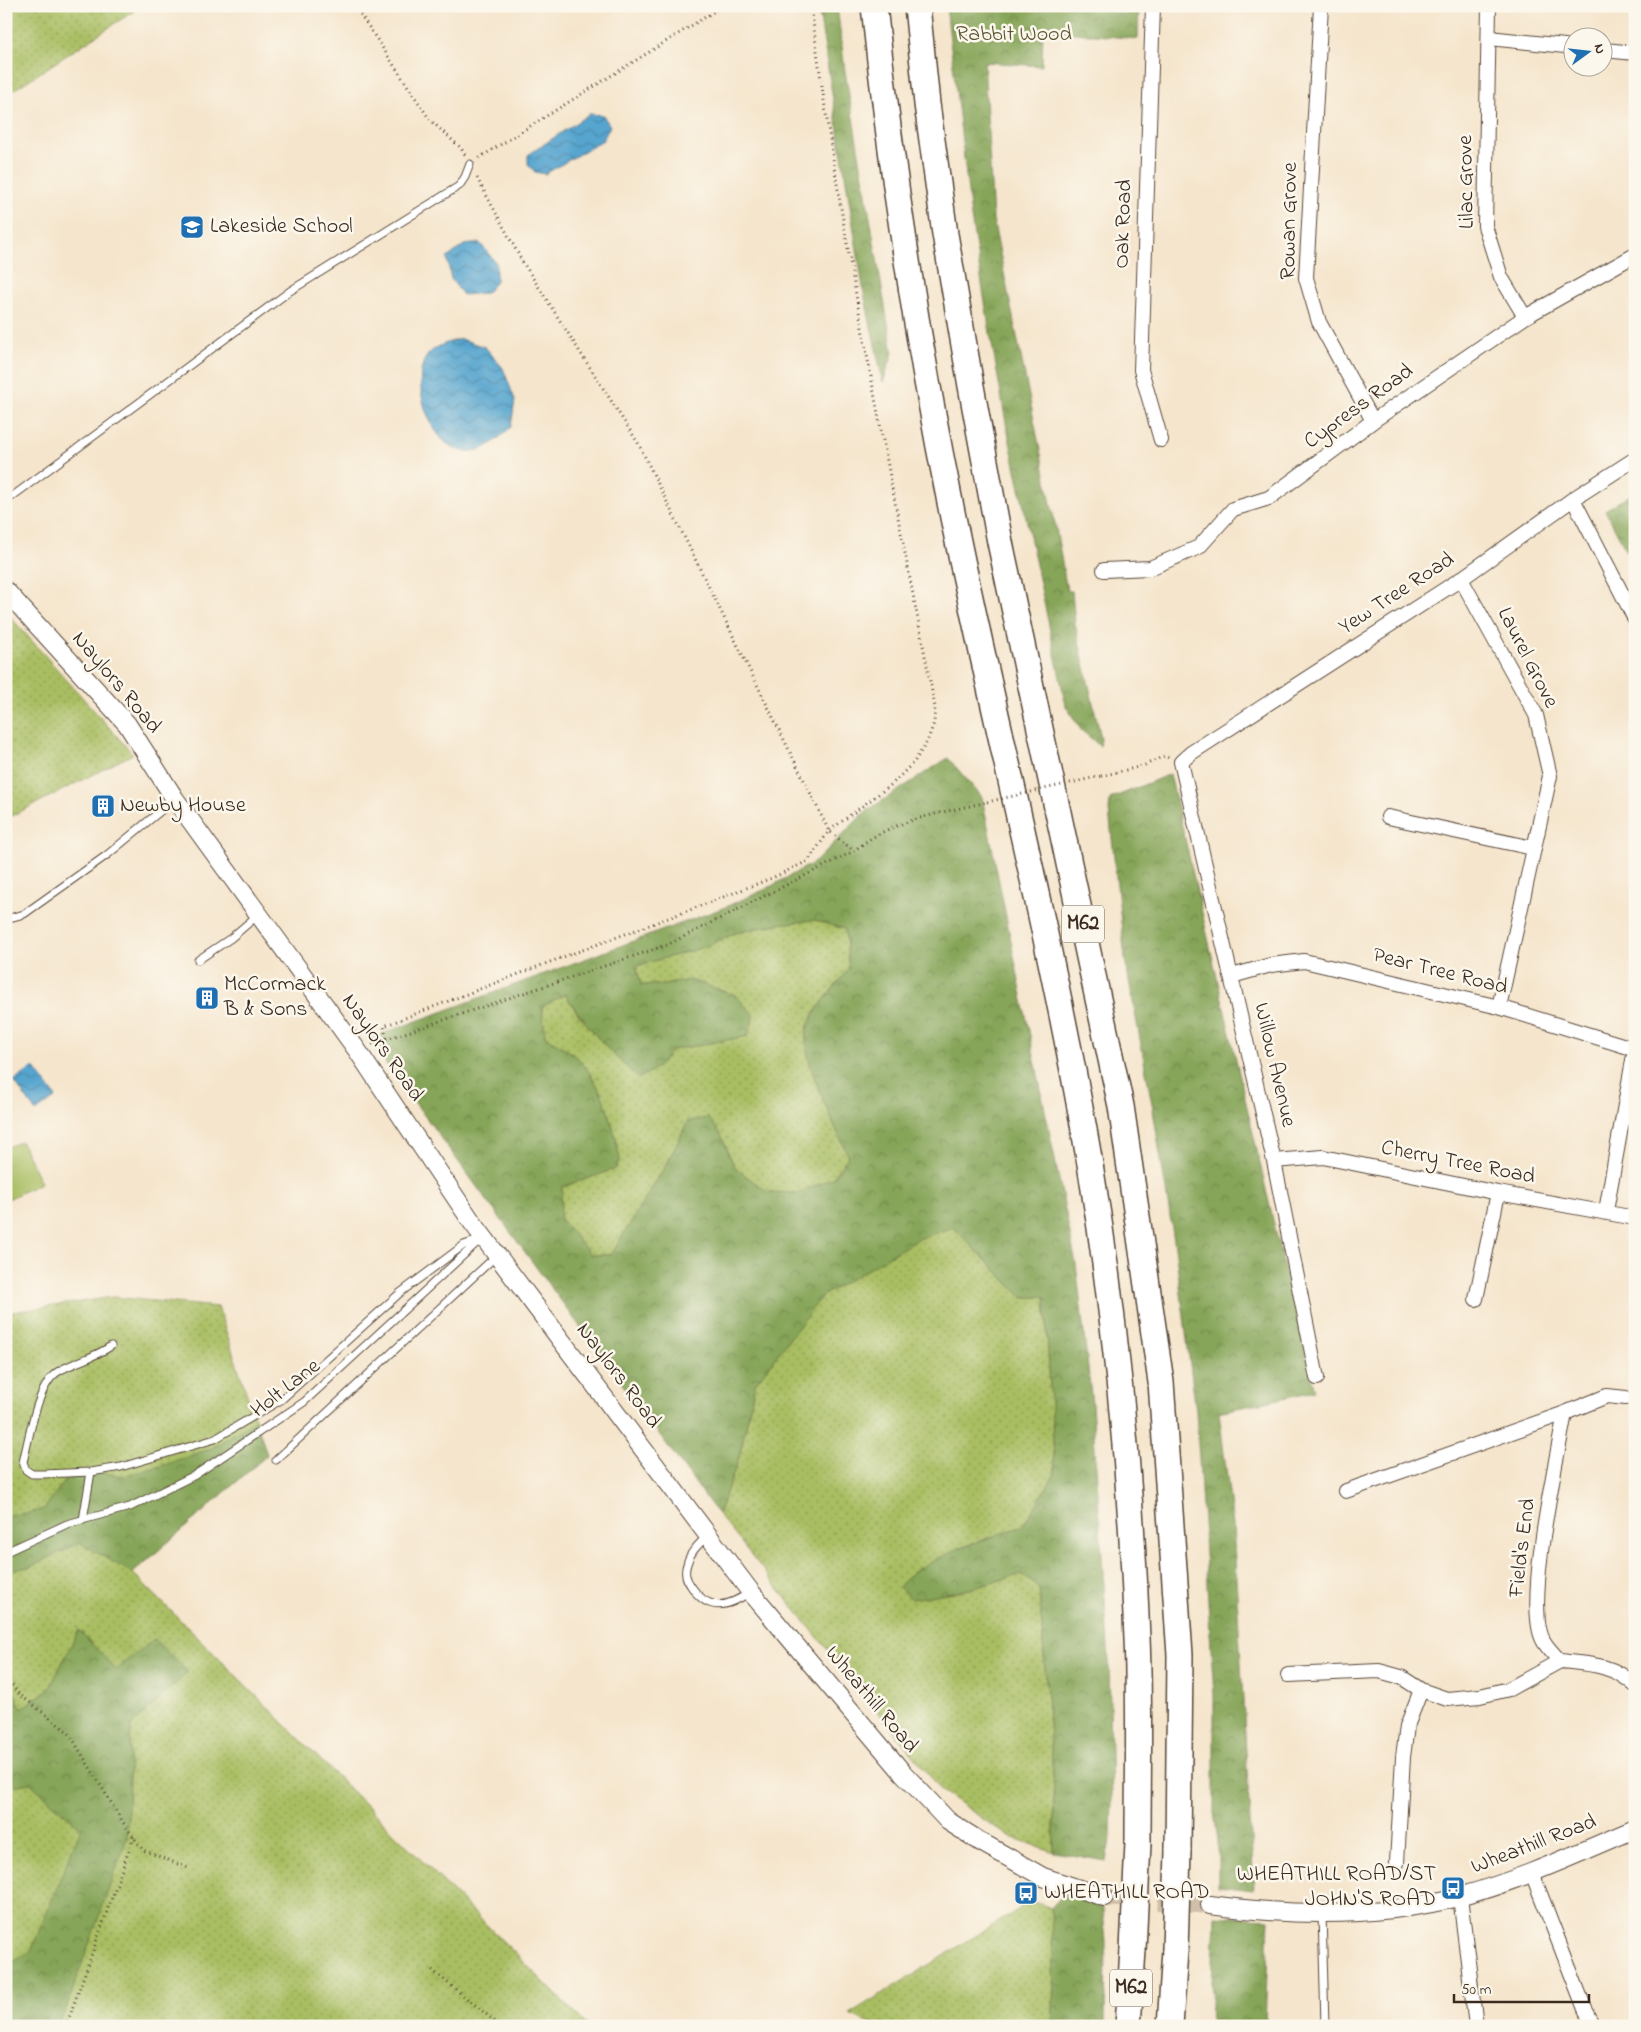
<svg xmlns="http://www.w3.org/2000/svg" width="1641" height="2032" viewBox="0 0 1641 2032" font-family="'Indie Flower',sans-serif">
<defs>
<pattern id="grass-dots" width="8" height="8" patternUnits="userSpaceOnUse" patternTransform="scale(1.25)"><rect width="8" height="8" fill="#a9be62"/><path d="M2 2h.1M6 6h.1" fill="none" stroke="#8b9b50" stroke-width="1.8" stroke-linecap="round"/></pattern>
<pattern id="forest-crowns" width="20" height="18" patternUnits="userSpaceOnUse" patternTransform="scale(1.25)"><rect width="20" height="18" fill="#86a558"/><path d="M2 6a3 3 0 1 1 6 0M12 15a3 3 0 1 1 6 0" fill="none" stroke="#6f8748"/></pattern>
<pattern id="water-waves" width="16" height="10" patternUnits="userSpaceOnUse" patternTransform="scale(1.25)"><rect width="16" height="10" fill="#56a5cf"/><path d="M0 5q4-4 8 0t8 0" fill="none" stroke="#4887a7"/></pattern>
</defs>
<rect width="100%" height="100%" fill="#fbf7ec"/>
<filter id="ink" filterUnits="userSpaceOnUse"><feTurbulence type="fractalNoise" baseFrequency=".02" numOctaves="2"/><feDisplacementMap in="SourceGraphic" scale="10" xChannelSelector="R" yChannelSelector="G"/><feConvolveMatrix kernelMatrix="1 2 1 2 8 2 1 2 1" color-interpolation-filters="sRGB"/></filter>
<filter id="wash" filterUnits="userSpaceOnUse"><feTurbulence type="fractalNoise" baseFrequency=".0096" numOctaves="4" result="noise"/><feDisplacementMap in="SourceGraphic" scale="20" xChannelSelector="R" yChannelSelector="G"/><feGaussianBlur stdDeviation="1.12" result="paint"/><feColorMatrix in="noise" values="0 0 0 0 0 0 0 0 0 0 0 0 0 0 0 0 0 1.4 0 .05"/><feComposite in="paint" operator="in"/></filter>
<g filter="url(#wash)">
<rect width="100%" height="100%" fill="#f5e5cc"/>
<path fill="url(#grass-dots)" stroke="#727440" d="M6,6H131L134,11L6,95Z
M6,612L133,754L6,819Z
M814,920L845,929L849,969C837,984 812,1012 807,1029C799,1057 836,1128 849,1156L833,1178L798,1193L768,1192L735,1168L720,1133L688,1121L668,1162L611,1255H591L560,1219L562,1187L615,1169L620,1160C613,1124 603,1081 574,1055C565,1048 554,1042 545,1036L542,1007L565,994L580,1017L660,1065L672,1050L748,1036L690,980L663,985H641L636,966L708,946L735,933L778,924Z
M953,1227L1023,1298L1045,1296L1055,1474L1023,1526L957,1549L912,1599L970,1589L1021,1574L1039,1588L1054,1787V1852L1008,1836L942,1791L718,1514L739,1458L755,1384L822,1296L918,1239Z
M113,1297L218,1307L267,1455L133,1573L588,2026H6V1313Z
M1013,1894L1051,1908L1054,1991L1052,2026H878L849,2014L1021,1908Z"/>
<path fill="url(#forest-crowns)" stroke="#60683b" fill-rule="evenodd" d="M818,6H837L845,71L893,353L883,382L864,294Z
M946,6H1139L1138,39L1043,30L1042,66L984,62L993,219L1056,528L1067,591H1072L1075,624L1101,738L1100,746L1081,730L1066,706L1006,423L989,327L971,217Z
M1635,492V567L1605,510Z
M948,758L982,797L1076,1264L1092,1403L1109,1662L1112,1796L1111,1836L1106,1861L1054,1852V1787L1039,1588L1021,1574L970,1589L912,1599L899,1587L914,1571L957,1549L1023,1526L1055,1474L1045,1296L1023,1298L953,1227L918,1239L822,1296L755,1384L739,1458L718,1514L368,1039L723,908L766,889L815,862L865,812ZM814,920L845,929L849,969C838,983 812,1012 807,1029C799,1059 837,1126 848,1157L833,1178L798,1193L768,1192L735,1168L720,1133L708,1118L688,1121L668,1162L611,1255H591L560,1219L562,1187L615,1169L620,1160C613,1124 603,1081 574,1055C565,1048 554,1042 545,1036L542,1007L565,994C586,1026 611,1054 639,1079L660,1065L672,1050L748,1036L754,1015L735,995L690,980L663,985H641L636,966L708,946L735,933L778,924Z
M1170,774L1283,1263L1315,1391L1219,1412L1233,1525L1254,1890L1218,1886V1840L1214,1813V1696L1196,1411L1175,1247L1152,1104L1125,959L1109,811L1110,799Z
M256,1420L267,1455L133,1573L80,1543L30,1567L6,1571V1515L24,1514L44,1509L66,1479L91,1472L125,1476L164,1465L212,1448Z
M79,1630L116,1670L154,1639L188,1672L131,1726L127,1838L64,2014L56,2026H6V1966L31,1951L81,1828L30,1783L6,1787V1679L22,1708L49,1689Z
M1068,1889L1102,1900L1106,1942L1105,2026H1052L1054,1991L1051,1908Z
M1215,1916L1269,1919L1265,2026H1210Z"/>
<path fill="#a9be62" stroke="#727440" d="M21,1141L41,1183L6,1200V1148Z"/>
<path fill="url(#water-waves)" stroke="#486876" d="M589,114L603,115L610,126L603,140L545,174L535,172L528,164V155Z
M480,243L496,263V282L486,293L463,295L451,279L447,258L464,245Z
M461,339L485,347L503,368L515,400L511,427C500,437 489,449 473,451C435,458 411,390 424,361C430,347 448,342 461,339Z
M34,1067L56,1097L36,1112L14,1081Z"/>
</g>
<g filter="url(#ink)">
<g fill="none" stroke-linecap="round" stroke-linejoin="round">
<path stroke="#d0c0a9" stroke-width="18" stroke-dasharray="18 9" stroke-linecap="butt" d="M1104,1897L1210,1905"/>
<g stroke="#574638" stroke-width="9">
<path id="service" d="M6,501L290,291L459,186L465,177L470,164
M6,919L24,914L107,855L175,799
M198,960L231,938L259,914
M111,1346C94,1358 76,1361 59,1371C37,1383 29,1439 23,1462L26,1470L32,1474H43L91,1472L121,1467L215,1439L281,1400L400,1293L464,1245L481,1239
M276,1460L497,1255
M83,1520L91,1472
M707,1536C699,1544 690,1552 687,1564C684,1573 686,1579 691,1586C708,1612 727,1608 750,1592
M6,1552L67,1524L130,1507L195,1475L304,1402L480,1240
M1322,1913L1325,2026"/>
</g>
<g stroke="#574638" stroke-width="16">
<path id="minor" d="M1153,6L1141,370L1161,440
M1321,6L1306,278L1319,322L1373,421
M1489,6L1485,226L1501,277L1525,317
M1489,38L1574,47
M1604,50L1635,53
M1573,499L1635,619
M1104,570L1150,568L1199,547L1233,509L1269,498L1373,421L1525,317L1635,255
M1461,579L1536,715L1550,776L1499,1007
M1388,817L1533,848
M1232,976L1271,965L1304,961L1499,1007L1635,1049
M1274,1161L1323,1157L1498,1193L1635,1218
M1606,1211L1635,1049
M1476,1299L1498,1193
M1317,1378L1274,1161L1181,762L1191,753L1461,579L1573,499L1635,459
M1565,1413C1557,1459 1524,1604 1543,1640C1547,1648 1555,1655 1560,1661C1589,1664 1612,1664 1635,1685
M1346,1491L1565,1413L1607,1396L1626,1398
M1288,1675L1379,1671L1401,1677L1421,1690L1407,1726L1403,1757L1397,1863
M1421,1690L1447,1699L1480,1696L1509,1689L1560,1661
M1532,1873L1585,2009L1594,2026
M1460,1897L1476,2026"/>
</g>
<g stroke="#574638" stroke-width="20">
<path id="tertiary" d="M6,591L127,724L175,799L357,1050L472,1222L750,1591L903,1773L948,1821L981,1842L1043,1877L1104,1897
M1210,1905C1292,1916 1380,1918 1462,1896C1521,1880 1578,1853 1635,1829"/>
</g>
<g stroke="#574638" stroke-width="28">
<path id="motorway" d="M874,6C893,189 922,371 960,551C1003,755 1055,958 1090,1164C1116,1320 1131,1480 1137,1638C1140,1706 1138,1775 1138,1843
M917,6L927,104L945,234L971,386L1000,542L1121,1106L1161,1382L1180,1655L1178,1851
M1128,2026L1133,1950
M1170,2026L1175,1950"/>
</g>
<path stroke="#574638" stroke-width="3" stroke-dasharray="1 4" stroke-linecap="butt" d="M355,6L430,120L461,148L465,155
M479,158L723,6
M477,178L522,261L638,443L829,831L854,851
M1101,776L1143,766L1164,756L1169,758
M386,1038L384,1026L542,965L695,908L772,878L808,861L829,831L892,784L914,762L927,742L934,723L935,707C890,474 841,241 811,6
M372,1044L667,945L854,851C889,820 942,813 987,802
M6,1677L18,1693L69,1733L124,1824L143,1850L188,1868
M432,1970L497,2023L498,2026
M66,2026L134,1836"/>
<use href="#service" stroke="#fff" stroke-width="7"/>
<use href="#minor" stroke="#fff" stroke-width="14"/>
<use href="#tertiary" stroke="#fff" stroke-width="18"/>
<use href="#motorway" stroke="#fff" stroke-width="25"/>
<g stroke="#574638" stroke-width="28" stroke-linecap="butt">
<path id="motorway-bridge" d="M1133,1950L1138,1843
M1175,1950L1178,1851"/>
</g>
<path stroke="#574638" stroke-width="3" stroke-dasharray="1 4" stroke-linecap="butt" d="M987,802L1101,776"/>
<use href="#motorway-bridge" stroke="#fff" stroke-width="25"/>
</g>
</g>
<defs>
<g id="school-square" transform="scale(1.25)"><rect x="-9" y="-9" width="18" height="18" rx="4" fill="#1f6fb2" stroke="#fbf7ec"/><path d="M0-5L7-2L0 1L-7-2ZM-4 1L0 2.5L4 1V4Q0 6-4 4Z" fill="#fff"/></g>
<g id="building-square" transform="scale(1.25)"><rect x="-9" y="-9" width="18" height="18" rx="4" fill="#1f6fb2" stroke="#fbf7ec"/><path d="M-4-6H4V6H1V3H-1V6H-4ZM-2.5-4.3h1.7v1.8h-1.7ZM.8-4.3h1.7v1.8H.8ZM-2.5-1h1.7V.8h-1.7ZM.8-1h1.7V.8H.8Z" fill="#fff"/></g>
<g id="bus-square" transform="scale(1.25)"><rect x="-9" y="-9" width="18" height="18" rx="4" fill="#1f6fb2" stroke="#fbf7ec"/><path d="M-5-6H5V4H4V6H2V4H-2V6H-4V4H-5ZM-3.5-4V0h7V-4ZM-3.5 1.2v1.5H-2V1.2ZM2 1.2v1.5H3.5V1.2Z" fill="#fff"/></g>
</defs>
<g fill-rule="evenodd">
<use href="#school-square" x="192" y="227"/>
<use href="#building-square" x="103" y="806"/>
<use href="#building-square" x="207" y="998"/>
<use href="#bus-square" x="1453" y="1888"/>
<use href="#bus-square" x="1026" y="1893"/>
</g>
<g text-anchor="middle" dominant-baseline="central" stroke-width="5" stroke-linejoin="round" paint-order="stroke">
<g fill="#fbf7ec" stroke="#75685c" stroke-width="1">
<rect x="1062" y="905.5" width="42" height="37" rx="4"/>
<rect x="1110" y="1969.5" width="42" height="37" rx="4"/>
</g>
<g font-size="21" font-weight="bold" fill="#3b2a1e">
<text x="1083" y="924">M62</text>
<text x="1131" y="1988">M62</text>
</g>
<g font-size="22" fill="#5c5632" stroke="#fbf7ec">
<text x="1014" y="35">Rabbit Wood</text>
</g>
<g font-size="22" fill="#3b2a1e" stroke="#fbf7ec">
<text transform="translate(1467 182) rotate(-91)">Lilac Grove</text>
<text transform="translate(1290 221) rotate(-89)">Rowan Grove</text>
<text transform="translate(1124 224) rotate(-88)">Oak Road</text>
<text transform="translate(1359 407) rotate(-36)">Cypress Road</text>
<text transform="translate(1397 594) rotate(-33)">Yew Tree Road</text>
<text transform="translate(1527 658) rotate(63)">Laurel Grove</text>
<text transform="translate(116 683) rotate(50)">Naylors Road</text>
<text transform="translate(1440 972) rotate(14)">Pear Tree Road</text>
<text transform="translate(382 1048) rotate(55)">Naylors Road</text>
<text transform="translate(1274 1065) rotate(77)">Willow Avenue</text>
<text transform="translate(1458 1163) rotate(11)">Cherry Tree Road</text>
<text transform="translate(618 1376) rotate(53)">Naylors Road</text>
<text transform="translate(286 1389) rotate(-38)">Holt Lane</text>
<text transform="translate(1523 1548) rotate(-83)">Field's End</text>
<text transform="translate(871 1700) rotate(50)">Wheathill Road</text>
<text transform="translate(1534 1845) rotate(-21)">Wheathill Road</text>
</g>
<g font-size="22" fill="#3b2a1e" stroke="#fbf7ec" text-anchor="start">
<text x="210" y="227">Lakeside School</text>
<text x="120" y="806">Newby House</text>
<text x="224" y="985">McCormack<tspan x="224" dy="25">B &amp; Sons</tspan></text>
<text x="1436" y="1875" text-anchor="end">WHEATHILL ROAD/ST<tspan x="1436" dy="25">JOHN'S ROAD</tspan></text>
<text x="1044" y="1893">WHEATHILL ROAD</text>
</g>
</g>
<rect width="1641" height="2032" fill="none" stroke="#fbf7ec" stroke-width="25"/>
<g transform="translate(1588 52) rotate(75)"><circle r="24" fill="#fbf7ec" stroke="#aea59a"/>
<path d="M0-4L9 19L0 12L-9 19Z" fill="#1f6fb2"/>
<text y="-8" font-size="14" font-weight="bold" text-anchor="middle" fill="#3b2a1e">N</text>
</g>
<path d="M1454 1994v8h135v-8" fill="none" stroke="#3b2a1e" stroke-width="2.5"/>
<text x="1461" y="1994" font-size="15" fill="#3b2a1e" stroke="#fbf7ec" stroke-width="4" paint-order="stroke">50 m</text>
</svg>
